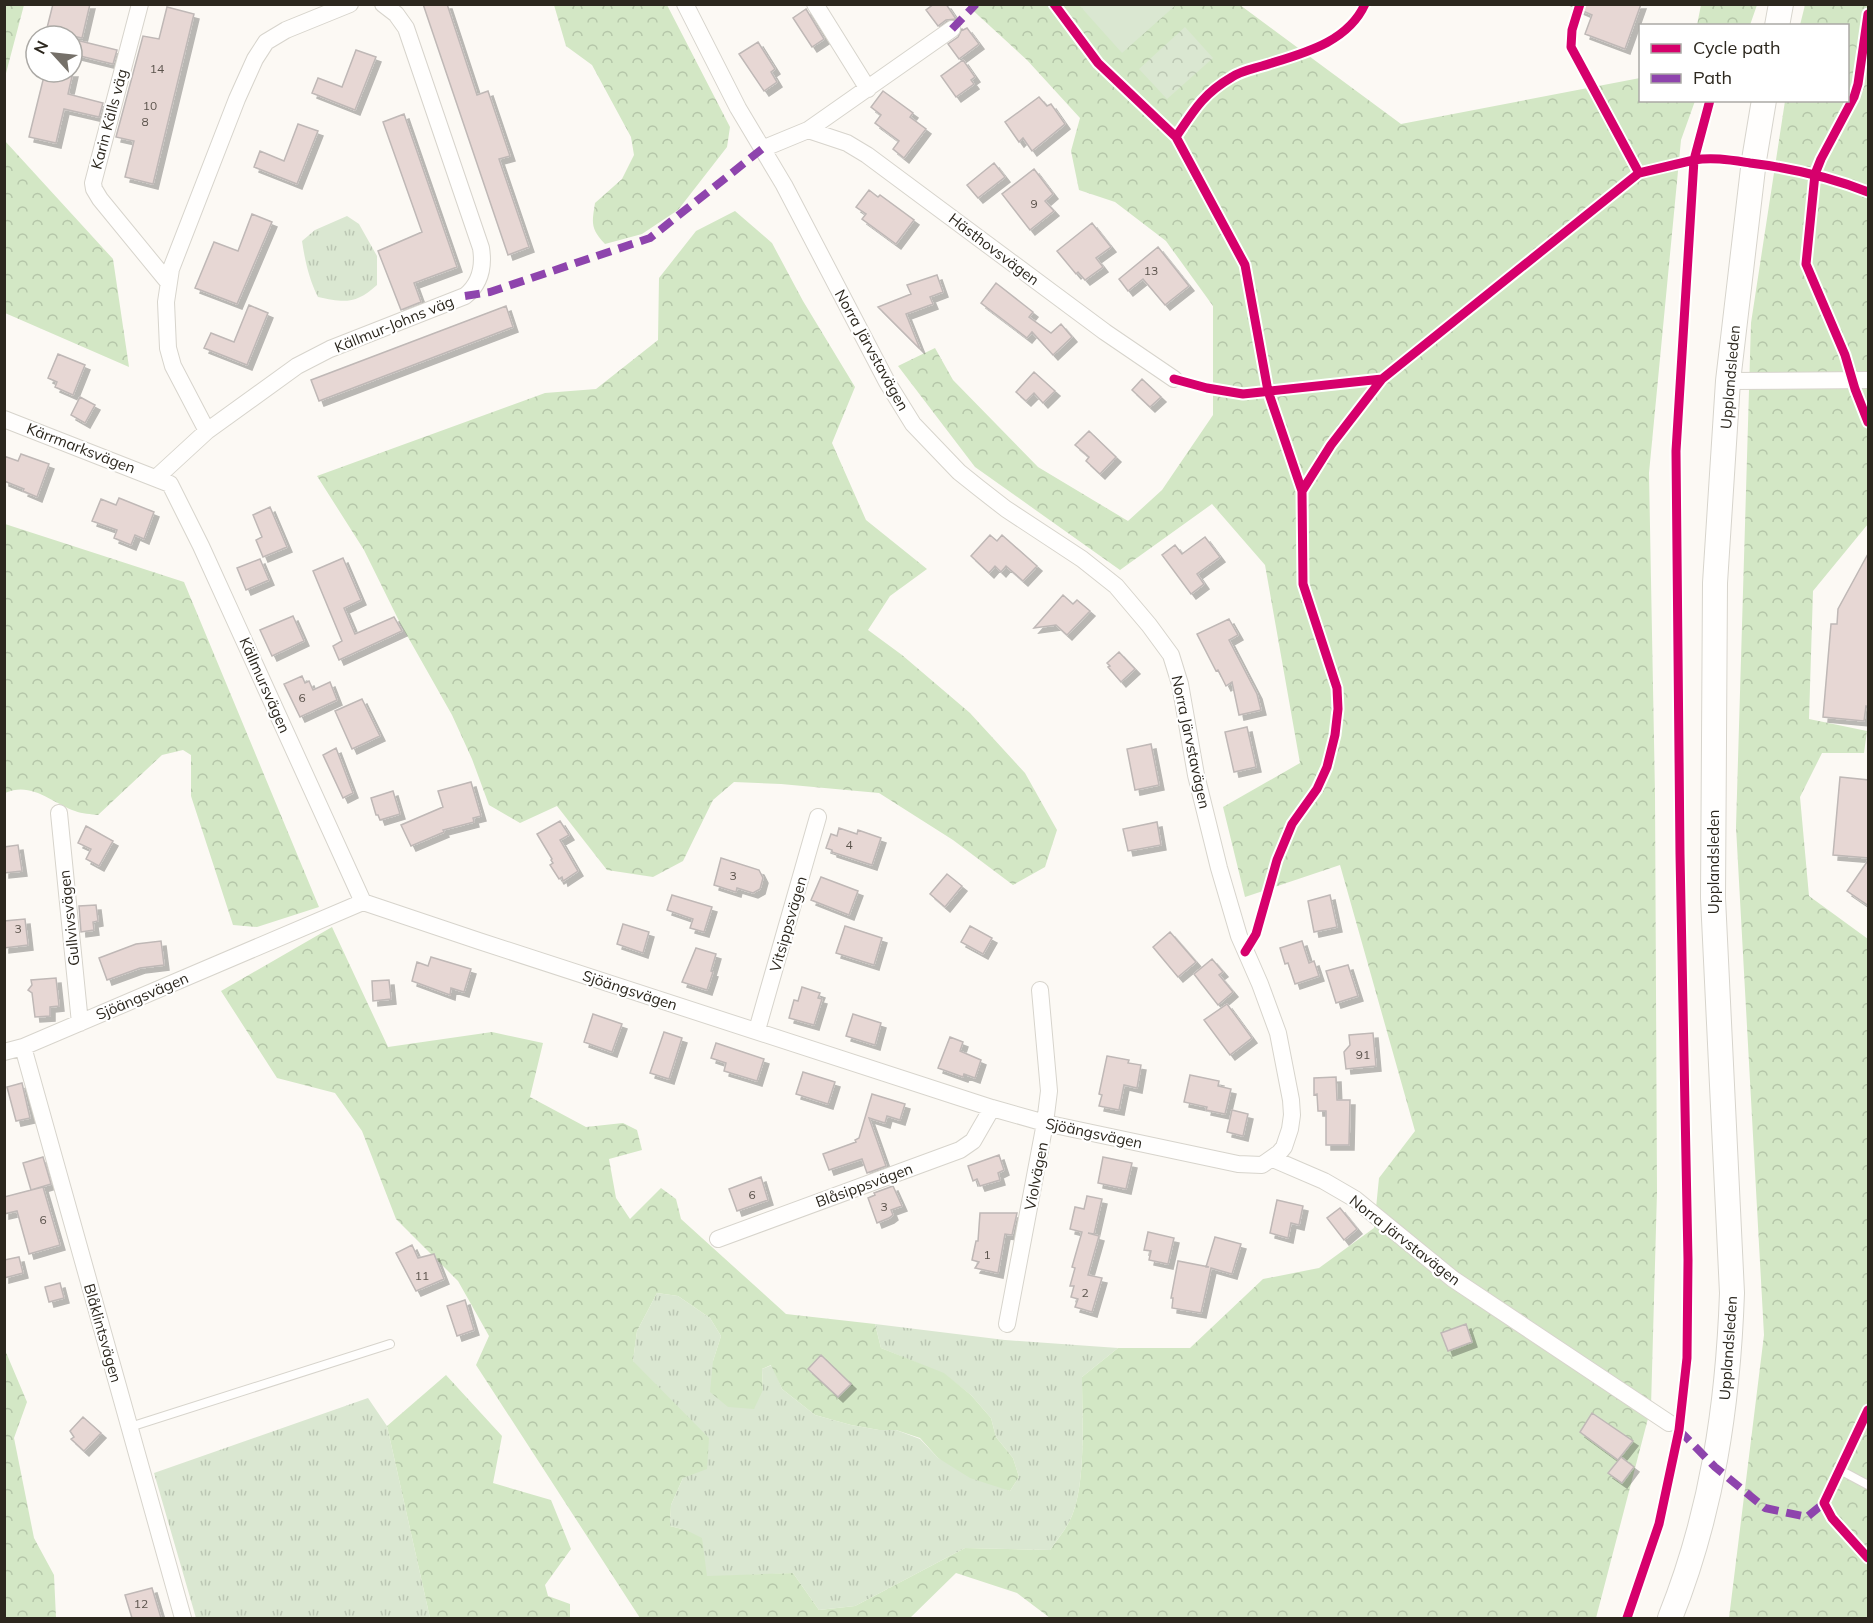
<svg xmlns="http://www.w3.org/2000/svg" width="1873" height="1623" viewBox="0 0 1873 1623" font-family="Mulish,sans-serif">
<defs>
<pattern id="grass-tufts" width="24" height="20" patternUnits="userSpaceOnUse" patternTransform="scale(1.5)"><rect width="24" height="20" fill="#dae7d1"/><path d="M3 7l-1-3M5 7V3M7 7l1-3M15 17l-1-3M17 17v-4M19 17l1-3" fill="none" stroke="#bbc6b3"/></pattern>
<pattern id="forest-crowns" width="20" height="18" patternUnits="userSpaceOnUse" patternTransform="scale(1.5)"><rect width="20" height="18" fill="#d3e7c5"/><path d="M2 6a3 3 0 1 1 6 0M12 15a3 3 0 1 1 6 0" fill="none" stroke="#b5c6a9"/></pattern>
<pattern id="park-crowns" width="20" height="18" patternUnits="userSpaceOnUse" patternTransform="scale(1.5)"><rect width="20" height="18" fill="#dae7d1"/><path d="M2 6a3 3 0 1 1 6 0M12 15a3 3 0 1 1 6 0" fill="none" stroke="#bbc6b3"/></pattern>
<filter id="shadow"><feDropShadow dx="5" dy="5" stdDeviation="0" flood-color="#0004"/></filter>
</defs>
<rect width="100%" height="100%" fill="#fcf9f4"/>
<path fill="url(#grass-tufts)" d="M347,216L359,224L377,256V285C356,304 345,303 318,297C309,279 305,261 302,241L315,230Z
M657,1293L678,1296L710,1318L721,1336L713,1361L763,1390L762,1369L772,1365L782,1389L815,1415L851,1425L879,1430H896L920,1439L938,1458L1010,1491L1019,1477L1013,1458L996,1437L991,1418L971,1395L944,1374L881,1348L875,1324L1005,1340L1118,1348L1082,1377C1082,1416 1087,1489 1069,1522C1064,1532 1056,1541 1050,1550L965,1548L855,1606L819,1610L793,1573L707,1577L686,1530L670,1526L671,1505L683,1478L633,1361L637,1331Z
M368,1398L387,1426L430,1618H196L154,1473Z"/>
<path fill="url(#forest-crowns)" d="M5,4L24,5L5,77L4,5Z
M554,5H667L730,127L727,147L678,210L642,234L605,244C590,228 592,223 595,203L622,179L634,155L631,137L592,65L566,46Z
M967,5H1240L1401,124L1640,78V100L1695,101L1681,140L1649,473L1655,794L1657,1192L1651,1407L1596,1618H1050L1017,1593L956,1573L910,1618H640L476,1365L489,1336L458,1281L396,1219L362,1131L335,1093L277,1078L221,991L332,927L388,1047L492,1032L543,1043L530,1097L586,1127L623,1123L637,1130L642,1150L609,1159L616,1198L630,1219L661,1188L676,1199L681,1219L786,1314L875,1324L881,1348L944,1373L971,1395L991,1418L996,1437L1013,1458L1019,1477L1010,1491L970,1478L938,1458L920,1438L896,1430H879L851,1425L815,1415L782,1389L771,1365L762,1369L763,1390L754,1409L728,1407L710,1392L713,1361L721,1336L710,1318L678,1296L657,1293L637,1331L633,1361L709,1438L707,1469L683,1478L671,1505L670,1526L686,1530L702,1538L707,1576L793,1573L819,1610L855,1606L965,1548L1050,1550C1056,1541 1064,1532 1069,1522C1087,1489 1082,1416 1082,1377L1118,1348H1190L1263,1279L1319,1268L1374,1228L1379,1178L1415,1131L1340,865L1245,897L1223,807L1300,763L1265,565L1212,504L1120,570L975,467L898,366L935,348L953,380L1038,467L1128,521L1162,490L1213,415V306L1166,241L1115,202L1079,190L1071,151L1080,118L1027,60Z
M1701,5V4L1757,5L1750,25H1697Z
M1805,5H1868V524L1813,591L1809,719L1867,731L1864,753H1822L1800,797L1809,896L1868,939V1618H1729L1764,1335L1736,827L1751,323L1785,101L1848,100V26L1800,25Z
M5,141L113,259L129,367L5,313Z
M735,211L772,243L803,301L855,387L832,443L866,520L927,569L890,596L868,630L902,655L970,713L1025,773L1057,830L1045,867L1013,885L953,840L879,793L781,784L734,782L713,800L683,861L653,877L607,870L557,806L520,823L489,805L472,759L452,715L400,623L364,550L317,476L545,393L596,389L658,340L659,278L696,231Z
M5,524L184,582L319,907L257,927L233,925L191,796V755L183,750L162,755L98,815C91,814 82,814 75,811C51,802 31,781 5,793Z
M5,1350L27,1402L14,1438L34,1538L54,1575L56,1618H5Z
M446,1375L502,1436L493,1483L551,1500L571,1549L545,1585L548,1596L570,1604V1618H430L387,1426Z"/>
<path fill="url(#park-crowns)" d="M1185,27L1213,58L1167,99L1139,69Z"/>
<path fill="#dae7d1" d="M1079,5H1176L1122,53Z"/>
<path fill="#e7d7d4" stroke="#bfb8b6" stroke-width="1.5" filter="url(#shadow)" d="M53,4H90L82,38L54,32L55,30L47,28Z
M423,4H447L477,95L488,91L510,156L499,159L529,247L508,255Z
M934,4H946L956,19L946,20L938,26L926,10Z
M1567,4H1641L1625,49L1585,34L1592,15Z
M167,7L194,14L153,184L125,177L134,141L116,137L143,36L159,39Z
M806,9L824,39L812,47L793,18Z
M967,28L979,44L959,59L948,44L958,37L962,29L963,30Z
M72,39L117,50L113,64L72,54Z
M758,42L775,69L771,72L777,82L764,91L739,54Z
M356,50L376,57L355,110L312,93L318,78L342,87Z
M963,60L975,77L971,80L974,84L956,97L941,76Z
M45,72H73L68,94L103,103L99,117L64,109L56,143L29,137Z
M883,91L913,113L910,117L926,129L904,158L893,149L899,141L875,123L881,115L871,107Z
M1039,97L1047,106L1051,104L1065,124L1032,151L1023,138L1019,142L1005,122Z
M404,114L457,267L414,283L421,302L401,310L378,251L422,232L383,122Z
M298,124L318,131L297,184L254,167L260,151L284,161Z
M994,163L1005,177L978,198L967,185Z
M1034,169L1053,194L1045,201L1054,211L1030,230L1002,194Z
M869,190L878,197L880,195L914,220L896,244L862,219L866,214L856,207Z
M252,214L272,222L237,304L195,288L214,242L238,251Z
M1092,223L1111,247L1096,258L1103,267L1085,280L1078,272L1076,274L1057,251Z
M1158,247L1189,286L1165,305L1143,279L1128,291L1119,279Z
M937,275L943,292L930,297L933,304L906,314L920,349L878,307L911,294L907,285Z
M996,283L1033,312L1029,317L1051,333L1061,324L1072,337L1053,355L1032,332L1027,338L981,303Z
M249,305L268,313L247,365L204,348L211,333L234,342Z
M506,306L513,327L319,401L311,380Z
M58,354L85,365L73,395L55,387L57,382L48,378Z
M1034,372L1055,391L1043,403L1034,393L1026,401L1016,392Z
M1142,379L1161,397L1150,407L1132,390Z
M80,397L95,405L85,423L71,415Z
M1089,431L1116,457L1100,474L1086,461L1089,457L1075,445Z
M21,454L49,464L37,497L23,491L24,489L4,481V456L18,461Z
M119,498L154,512L144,539L135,535L131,545L114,538L117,530L92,521L101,499L116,505Z
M270,507L287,547L263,557L256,540L262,537L253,515Z
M990,535L997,541L1002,535L1037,566L1023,581L1006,566L1001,572L995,566L989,573L971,556Z
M1205,537L1220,557L1197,574L1204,584L1191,594L1162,555L1175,545L1182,554Z
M1869,552V707L1866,706L1864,721L1823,717L1831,624H1837L1838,609Z
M343,558L361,600L344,608L355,634L394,617L402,631L339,660L333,646L342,641L313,571Z
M260,559L269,580L246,590L237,568Z
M1063,595L1073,604L1077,600L1090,611L1067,635L1056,625L1034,628Z
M293,616L304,641L272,656L260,630Z
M1229,619L1238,635L1229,640L1257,694L1261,710L1239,715L1232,682L1226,686L1218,670L1216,671L1197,634Z
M1119,652L1135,669L1121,682L1108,667L1110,666L1107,663Z
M302,676L305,683L309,681L313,690L330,682L337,700L300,717L284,684Z
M362,699L380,736L352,749L335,711Z
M1247,727L1256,767L1234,772L1225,732Z
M1151,744L1159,785L1135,790L1127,749Z
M336,748L353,793L343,798L323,755Z
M1840,777L1869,780V858L1833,855Z
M471,782L481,816L473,818L474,822L443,830L444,832L411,846L401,825L443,807L438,791Z
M393,791L400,814L380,820L378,815H376L371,798Z
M560,821L569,835L560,840L578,871L563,881L562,877L559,879L550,865L553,863L551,860L552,859L537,834Z
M1157,822L1161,845L1128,851L1123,829Z
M86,826L113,841L99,866L86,859L91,849L78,843Z
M839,828L857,834L858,830L881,838L872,865L832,852V850L826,848L831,834L837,836Z
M18,845L22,871L4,873V847Z
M721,858L759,870L763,878L760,889L753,893L737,888L736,892L714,885Z
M1869,859V906L1847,891Z
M947,874L962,886L945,907L930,894Z
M821,877L858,891L849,915L811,900Z
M672,895L712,907L704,932L690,928L693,919L667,910Z
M1330,895L1337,927L1314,932L1308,901Z
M96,905L98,921L93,922L94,930L81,932L79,906Z
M25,919L28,945L4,948V921Z
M623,924L649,932L643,953L617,944Z
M845,926L882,938L874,965L836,953Z
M970,926L992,938L983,954L961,942Z
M1170,932L1196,962L1178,977L1153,947Z
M161,941L164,965L140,968L107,980L99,958L136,944Z
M1302,941L1309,963L1314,961L1319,976L1295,984L1288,963L1285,964L1280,948Z
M696,948L716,954L711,971L713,972L707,990L682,982Z
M431,957L471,969L464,992L451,988L450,995L412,981L417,962L428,966Z
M1212,959L1223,972L1219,975L1233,992L1218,1005L1194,974Z
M1348,965L1358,996L1336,1003L1326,971Z
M56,978L59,1006L50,1007V1016L35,1017L32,993L28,990L32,985L31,980Z
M389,980L391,999L373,1001L372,981Z
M802,987L820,993L818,998L822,999L814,1025L789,1018L794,1000L798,1001Z
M1227,1004L1252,1038L1230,1055L1204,1020Z
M593,1014L622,1024L612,1052L584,1042Z
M853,1014L881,1023L875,1045L846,1036Z
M664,1032L682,1038L669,1079L650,1073Z
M1373,1033L1376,1066L1346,1069L1344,1052L1350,1045L1349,1035Z
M950,1037L963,1042L960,1051L981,1060L975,1078L964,1074L963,1077L938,1068Z
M716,1043L764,1059L757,1081L724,1071L726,1063L711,1058Z
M1107,1056L1129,1060L1128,1063L1141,1065L1137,1088L1124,1085L1119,1110L1099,1106L1102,1095L1099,1094Z
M803,1072L835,1082L828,1104L796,1094Z
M1190,1075L1219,1081L1218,1086L1231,1089L1225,1114L1206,1110L1207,1107L1184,1102Z
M1336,1077L1337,1100H1350L1349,1145H1326V1111H1318L1317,1094L1314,1095V1078Z
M22,1083L30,1118L16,1121L7,1087Z
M872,1094L905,1104L900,1120L887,1116L885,1123L869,1118L886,1166L867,1173L862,1159L829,1170L823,1154L856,1142L855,1140L859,1138Z
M1232,1110L1248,1114L1243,1136L1227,1132Z
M999,1155L1004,1170L998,1173L1000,1180L980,1186L977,1179L973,1181L968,1166Z
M43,1157L51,1184L31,1190L23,1163Z
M1103,1157L1132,1163L1126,1189L1098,1183Z
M761,1177L768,1200L737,1211L729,1189Z
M893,1186L902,1206L891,1210L893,1215L889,1218L877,1223L868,1198L875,1195L874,1193Z
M43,1187L60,1245L29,1254L17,1211L4,1214V1197Z
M1087,1196L1102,1199L1094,1234L1088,1233L1099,1236L1088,1275L1102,1278L1092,1312L1075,1307L1078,1299L1071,1297L1074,1286H1070L1075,1268L1072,1267L1082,1232L1070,1229L1075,1207L1084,1209Z
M1277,1200L1303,1206L1299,1225L1291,1223L1288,1238L1270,1233Z
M1340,1208L1357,1229L1344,1240L1327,1218Z
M980,1213H1017L1012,1235L1005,1234L998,1273L975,1268L979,1262L972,1260L976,1241H978Z
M1148,1232L1174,1238L1168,1264L1149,1260L1151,1251L1144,1250Z
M1215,1237L1241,1244L1232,1274L1211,1268L1201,1313L1172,1308L1173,1298H1171L1178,1261L1209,1267H1206Z
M412,1245L418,1258L434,1254L444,1279L416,1291L396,1253Z
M19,1257L23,1273L4,1278V1260Z
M60,1283L64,1298L49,1302L45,1287Z
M465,1300L474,1330L457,1336L447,1306Z
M1466,1324L1472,1342L1448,1351L1441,1333Z
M821,1355L851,1384L838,1397L808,1369Z
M1592,1413L1633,1441L1618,1460L1580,1432Z
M83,1417L101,1433L84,1451L71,1439L74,1437L70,1431Z
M1621,1457L1634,1467L1622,1483L1608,1473Z
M152,1588L161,1618H132L125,1595Z"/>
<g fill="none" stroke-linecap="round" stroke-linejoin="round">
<g stroke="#d7d4cc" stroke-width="10">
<path id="lane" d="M130,1427L390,1344
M1840,1470L1868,1485"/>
</g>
<g stroke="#d7d4cc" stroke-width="18">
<path id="street" d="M140,4L93,183L94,189L100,199L168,282
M815,4L868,89
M808,130L952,29
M762,149L808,130L847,143L867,155L1105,332L1174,379
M1728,381L1868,380
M4,419L170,484L201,546L363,902
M207,431L173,366L168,348L166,302L171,269L237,99L255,59L266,42L286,30L350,4
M157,477L207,431L297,366L330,349L465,296C480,284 484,267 481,248L406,28L396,14L383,4
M59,813L80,1023
M757,1030L818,817
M23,1047L183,1618
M4,1052L23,1047L363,902L479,941L992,1108L1045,1123L1238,1164L1262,1165L1279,1153L1284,1147L1290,1129L1292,1115L1291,1100L1278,1033L1260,984L1239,936L1219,868L1196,775L1180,684L1171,655L1149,625L1116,586L1082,559L1006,509L979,488L959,472L913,424L887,382L784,185L738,108L685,4
M1273,1159L1324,1181L1355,1199L1453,1279L1669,1423
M718,1239L960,1150L973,1141L992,1108
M1007,1324L1045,1123L1049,1091L1040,990"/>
</g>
<g stroke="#d7d4cc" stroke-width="26">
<path id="secondary" d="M1777,26L1781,4
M1670,1618C1712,1513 1728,1406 1732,1293L1713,898L1715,583L1728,381L1754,160L1764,100"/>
</g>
<use href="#lane" stroke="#fffefd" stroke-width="8"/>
<use href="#street" stroke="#fffefd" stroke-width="16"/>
<use href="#secondary" stroke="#fffefd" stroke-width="24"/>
<path stroke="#8e44ad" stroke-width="8" stroke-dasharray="15 8" stroke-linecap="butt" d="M952,29L976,4
M465,296L490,292L650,238L762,149
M1679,1430L1715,1467L1765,1508L1807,1517L1824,1503"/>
<g stroke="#fff" stroke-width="13">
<path id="cycleway" d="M1054,4L1098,63L1176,137L1245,265L1268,391L1302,491L1303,584L1337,688L1338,709L1335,735L1327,767L1317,789L1292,824L1277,860L1256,934L1245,952
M1580,4L1572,30L1571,47L1639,173
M1868,14L1858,84L1854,97L1821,159L1815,174L1806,264L1845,355L1855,389L1868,422
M1710,100L1694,160C1713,157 1730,160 1750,163C1791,168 1830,177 1868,192
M1176,137C1194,110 1203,94 1232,77C1241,71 1252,69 1262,66C1300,54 1347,44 1365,4
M1174,379L1207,388L1243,394L1382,379
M1302,491L1331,445L1382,379L1639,173L1694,160L1676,451L1680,854L1688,1260L1687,1358L1679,1430L1659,1524L1627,1618
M1868,1410L1824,1503L1832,1518L1868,1558"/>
</g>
<use href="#cycleway" stroke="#d6006c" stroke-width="9"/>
</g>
<g text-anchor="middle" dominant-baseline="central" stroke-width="4.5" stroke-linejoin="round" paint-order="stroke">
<g font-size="12" fill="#5b534c">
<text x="157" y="68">14</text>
<text x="150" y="105">10</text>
<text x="145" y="121">8</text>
<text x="1034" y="203">9</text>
<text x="1151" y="270">13</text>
<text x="302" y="697">6</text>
<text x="849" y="844">4</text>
<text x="733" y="875">3</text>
<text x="18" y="928">3</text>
<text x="1363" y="1054">91</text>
<text x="752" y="1194">6</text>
<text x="884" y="1206">3</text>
<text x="43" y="1219">6</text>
<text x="987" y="1254">1</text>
<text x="422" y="1275">11</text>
<text x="1085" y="1292">2</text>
<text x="141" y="1603">12</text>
</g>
<g font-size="15" fill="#2c271e" stroke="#fff">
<text transform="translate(109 119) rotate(-75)">Karin Källs väg</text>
<text transform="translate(994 249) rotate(37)">Hästhovsvägen</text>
<text transform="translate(394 324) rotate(-22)">Källmur-Johns väg</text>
<text transform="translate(872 350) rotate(61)">Norra Järvstavägen</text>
<text transform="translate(1730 377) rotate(-85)">Upplandsleden</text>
<text transform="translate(81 448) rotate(21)">Kärrmarksvägen</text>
<text transform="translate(265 685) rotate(66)">Källmursvägen</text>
<text transform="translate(1191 742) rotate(78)">Norra Järvstavägen</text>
<text transform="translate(1713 862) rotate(-90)">Upplandsleden</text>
<text transform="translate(69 918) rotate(-96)">Gullvivsvägen</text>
<text transform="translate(788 924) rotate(-74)">Vitsippsvägen</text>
<text transform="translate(630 990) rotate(18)">Sjöängsvägen</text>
<text transform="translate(142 996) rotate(-23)">Sjöängsvägen</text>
<text transform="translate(1094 1133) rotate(12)">Sjöängsvägen</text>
<text transform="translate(1036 1176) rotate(-79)">Violvägen</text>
<text transform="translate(864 1185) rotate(-20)">Blåsippsvägen</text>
<text transform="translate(1405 1240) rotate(38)">Norra Järvstavägen</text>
<text transform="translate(103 1333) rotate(74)">Blåklintsvägen</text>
<text transform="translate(1728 1348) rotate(-86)">Upplandsleden</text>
</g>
</g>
<rect width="1873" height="1623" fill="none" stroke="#2c271e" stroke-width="12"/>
<rect x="1639" y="24" width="210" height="78" fill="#ffffff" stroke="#aba9a5" stroke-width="1.5"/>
<rect x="1651" y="44" width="30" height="9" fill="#d6006c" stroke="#aba9a5" stroke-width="1.5"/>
<text x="1693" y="54" font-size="18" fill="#2c271e">Cycle path</text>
<rect x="1651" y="74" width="30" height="9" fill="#8e44ad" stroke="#aba9a5" stroke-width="1.5"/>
<text x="1693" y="84" font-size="18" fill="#2c271e">Path</text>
<g transform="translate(54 54) rotate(297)"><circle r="28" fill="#ffffff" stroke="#aba9a5" stroke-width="1.5"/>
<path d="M0-4.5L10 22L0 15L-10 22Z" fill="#757069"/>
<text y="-9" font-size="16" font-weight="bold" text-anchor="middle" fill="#2c271e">N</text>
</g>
</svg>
